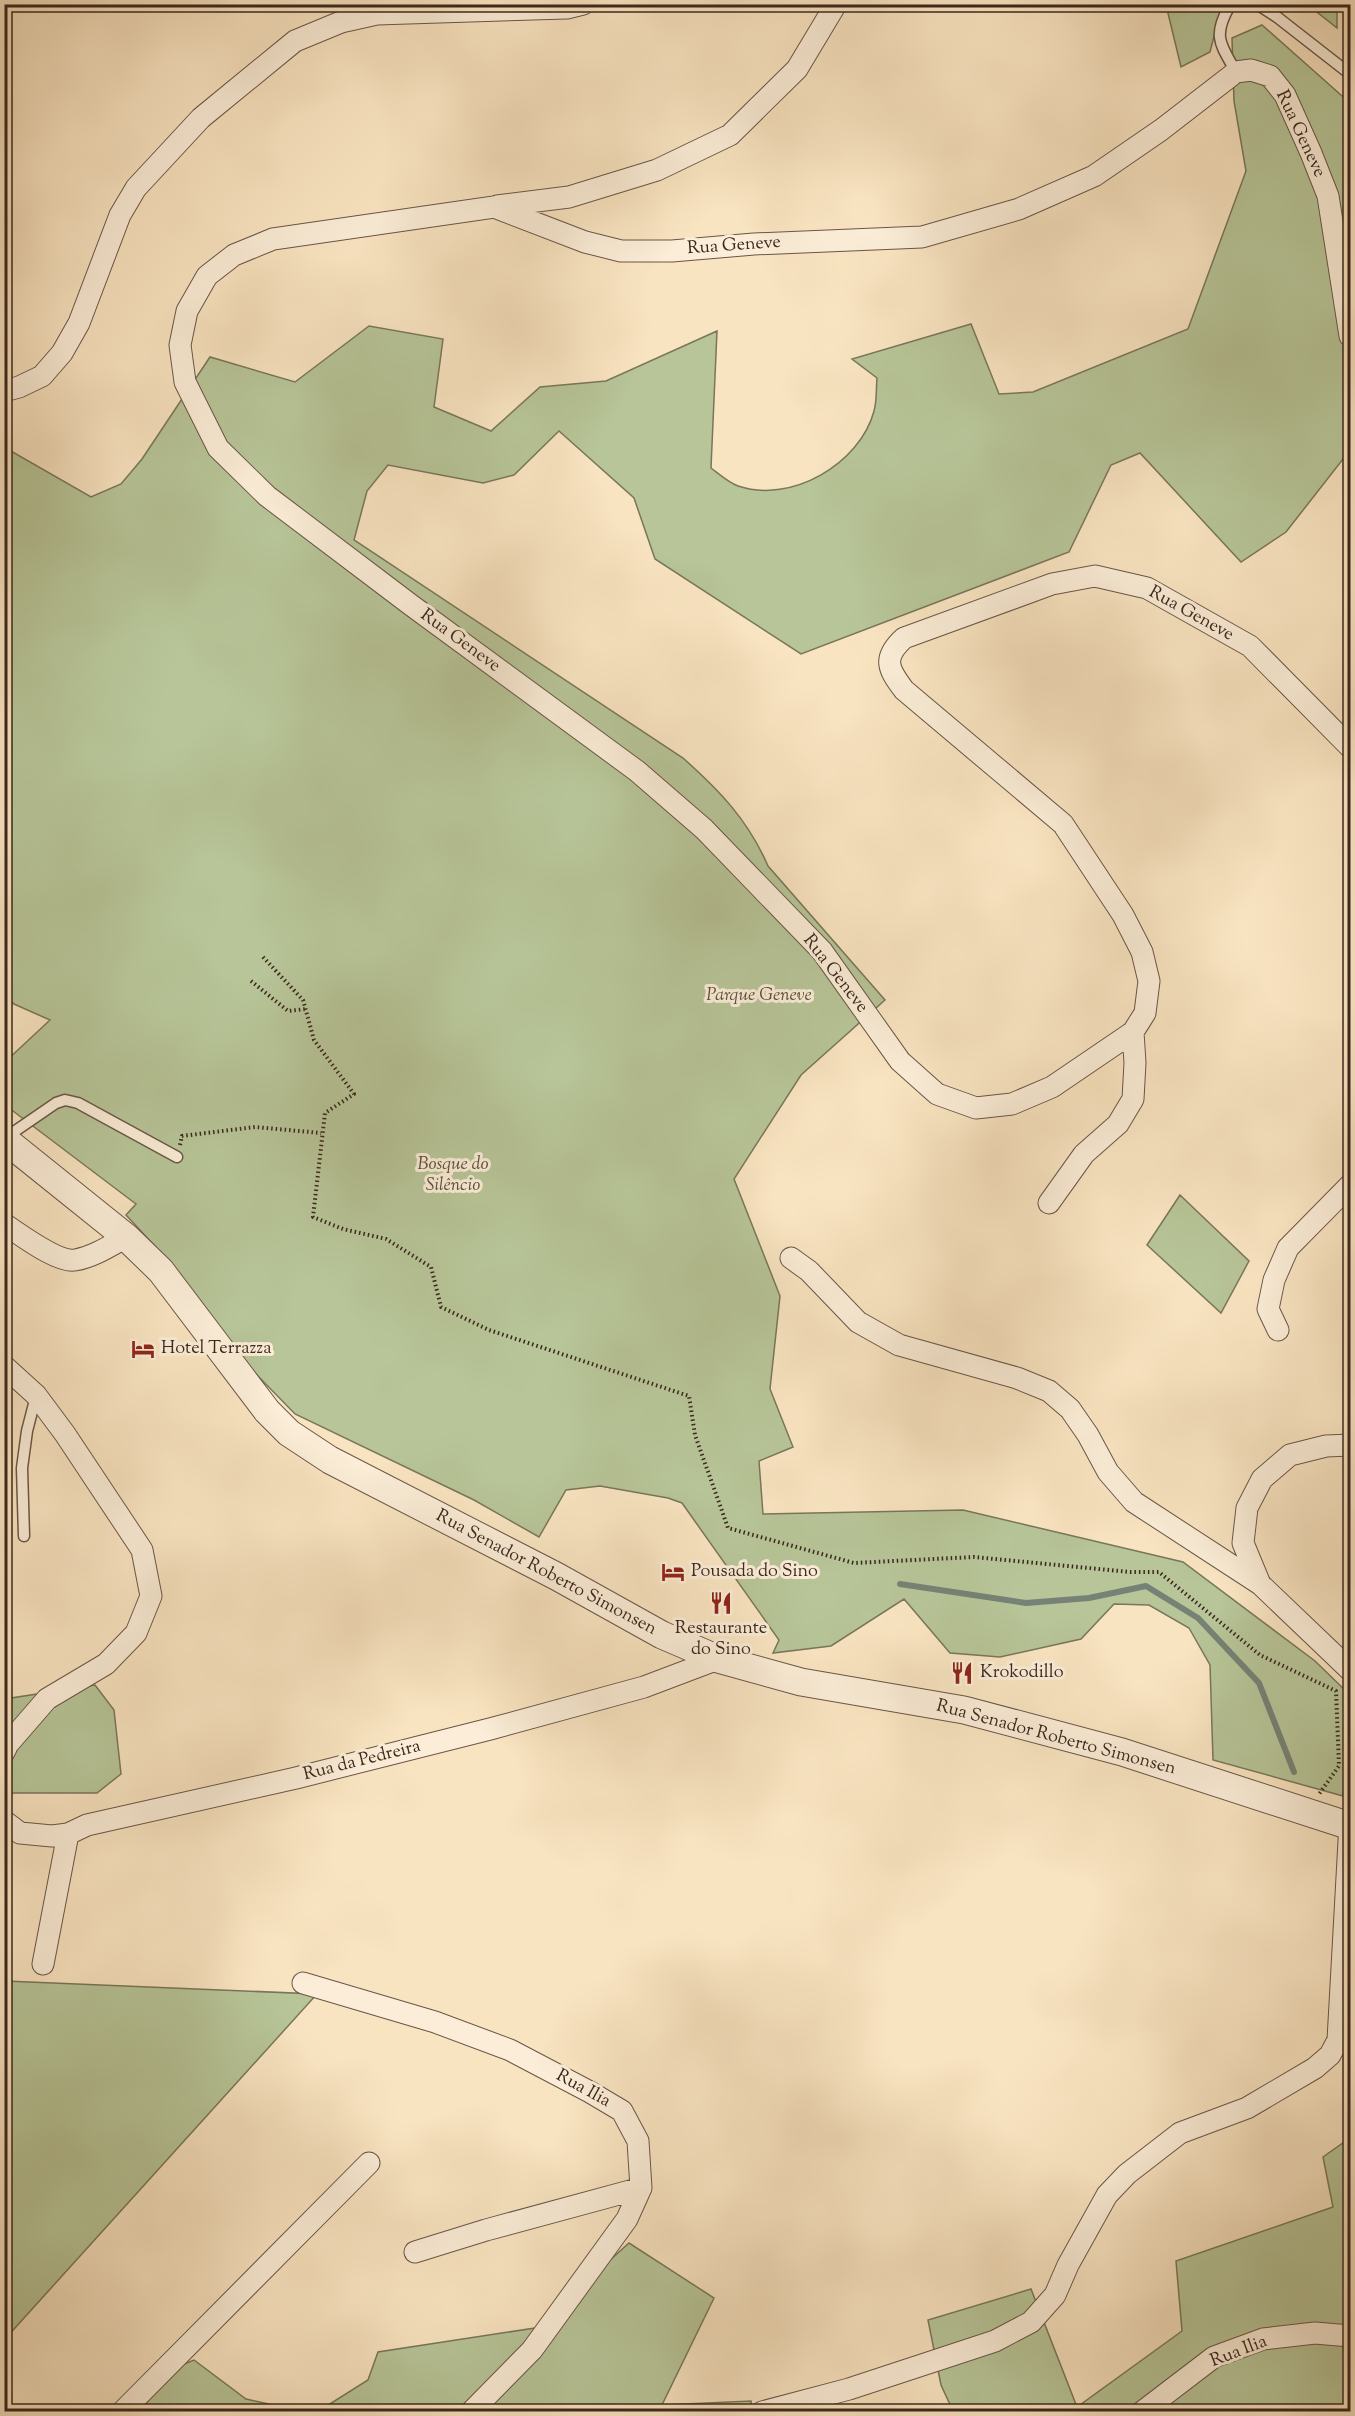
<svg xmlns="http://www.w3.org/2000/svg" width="1355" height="2416" viewBox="0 0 1355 2416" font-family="'Sorts Mill Goudy',serif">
<rect width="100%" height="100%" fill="#f9e4c1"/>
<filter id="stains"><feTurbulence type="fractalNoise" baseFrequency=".00333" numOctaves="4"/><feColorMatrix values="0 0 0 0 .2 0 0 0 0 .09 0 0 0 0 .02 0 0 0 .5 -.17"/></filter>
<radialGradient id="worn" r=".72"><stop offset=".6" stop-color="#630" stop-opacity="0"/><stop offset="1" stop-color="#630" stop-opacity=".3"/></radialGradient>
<path fill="#b7c598" stroke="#79765b" stroke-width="1.5" d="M1166,5H1222L1210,52L1181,67Z
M1308,5H1337V28Z
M1262,25L1350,103V456L1343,459L1286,532L1241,562L1140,453L1111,465L1069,552L801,654L655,559L634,498L559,431L514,475L483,483L388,465L367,491L354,540L683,758C720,791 748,820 768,866L885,1000L801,1075L734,1179L780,1296L770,1389L793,1447L759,1461L763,1514L963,1510L1183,1562L1315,1661L1350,1695V1736L1343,1796L1213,1760L1210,1665L1189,1628L1149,1605L1114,1604L1081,1639L1000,1657L950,1653L904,1599L831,1646L773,1653L779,1640L682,1503L668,1498L600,1486L566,1490L539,1537L474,1500L295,1414L256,1374L166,1258L126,1215L136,1204L5,1105V1062L50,1020L14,1004L5,995L4,447L91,497L121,484L142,459L210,357L295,382L369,326L443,339L434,407L491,431L540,387L606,381L717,331L711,468C719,474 729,483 738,486C791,504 860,464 874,411C877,401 876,389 877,378L852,359L971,324L999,394L1033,392L1188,329L1246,171L1234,101L1232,38Z
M1180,1195L1249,1261L1221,1313L1147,1245Z
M95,1685L114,1710L121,1774L97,1793H5V1699Z
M5,1981L317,1994L5,2339Z
M1350,2138V2411H953L941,2385L928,2320L1031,2289L1077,2407L1182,2331L1176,2261L1333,2207L1323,2157Z
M629,2243L714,2298L662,2405L751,2401L752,2411L317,2412L368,2380L378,2352L535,2328Z
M194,2360L246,2399L300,2411L141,2412L164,2372Z"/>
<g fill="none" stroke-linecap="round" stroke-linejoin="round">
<path stroke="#768276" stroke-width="6" d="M900,1584L1026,1603L1089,1598L1146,1586L1198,1618L1259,1683L1294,1772"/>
<g stroke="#6a5647" stroke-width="13">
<path id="service" d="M1236,4L1229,7C1212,37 1221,45 1236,72
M1257,4L1277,17L1350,74
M5,1138L56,1103L65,1100L78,1103L177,1157
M24,1536L22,1468L27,1431L36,1396"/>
</g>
<g stroke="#6a5647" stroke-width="23">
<path id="minor" d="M497,206L569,197L657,170L730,135L797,69L836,4
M1350,336L1328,196L1311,153L1285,95L1270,76L1251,70L1236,72L1161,130L1094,176L1019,209L922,237L754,244L672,251H621L585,242L494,207L273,239L234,255L207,276L187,311L180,345L185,382L218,448L267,496L411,605L637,771L704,829L822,951L900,1061L937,1094L976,1108L1012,1104L1052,1087L1133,1032L1145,1013L1149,981L1142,952L1123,915L1063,824L904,690C888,669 882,658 904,638L1052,584L1095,576L1147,588L1250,646L1350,747
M4,391L19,387L42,376L62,353L79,323L120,215L136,188L201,118L295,41L341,22L377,14L567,8L583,4
M1049,1203L1084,1154L1118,1124L1133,1099L1135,1063L1133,1032
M4,1224C20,1234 57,1263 75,1260C93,1257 110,1246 126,1237
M791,1258L809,1271L858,1322L899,1345L1017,1378L1049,1391L1070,1409L1088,1435L1108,1472L1134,1502L1260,1584
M1278,1330L1268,1309L1274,1280L1288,1248L1350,1185
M4,1366L36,1395L65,1434L142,1550L151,1596L136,1633L106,1664L47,1699L8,1744L4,1752
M1350,1445L1326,1446L1290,1455L1262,1479L1247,1508L1243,1543L1260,1584L1350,1670
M4,1821L20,1833L52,1836L68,1834L87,1825L296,1778L490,1729L644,1687L718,1659
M43,1964L68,1834
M303,1983L435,2022L510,2050L590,2092L622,2111L638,2141L641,2188L627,2219L532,2350L471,2412
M415,2252L486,2230L641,2188
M122,2412L369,2163
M762,2412L849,2389L995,2341L1031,2322L1055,2295L1068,2265L1107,2195L1127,2174L1180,2133L1247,2108L1315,2068L1330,2055L1338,2040L1350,1823
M1142,2412L1214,2357L1263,2339L1315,2333L1350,2336"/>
</g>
<g stroke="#6a5647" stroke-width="29">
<path id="tertiary" d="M4,1139L126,1237L161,1271L267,1411L289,1433L330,1460L556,1576L662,1635L718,1659L801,1682L964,1710L1122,1752L1350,1826"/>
</g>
<path stroke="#3b271e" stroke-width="4" stroke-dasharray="1.5 3" stroke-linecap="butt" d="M263,957L303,1000L314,1040L354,1094L325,1113L313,1217L343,1229L386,1239L431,1267L441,1307L489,1330L689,1396L695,1435L728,1528L854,1563L974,1557L1130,1572H1159L1260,1655L1336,1691L1339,1766L1319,1794
M251,981L288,1011L306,1009
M180,1145L182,1136L255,1127L321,1133"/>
<use href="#service" stroke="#fbedd7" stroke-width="10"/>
<use href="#minor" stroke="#fbedd7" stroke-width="21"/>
<use href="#tertiary" stroke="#fbedd7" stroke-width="27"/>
</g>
<defs>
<g id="hotel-bare" transform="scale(1.8)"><path d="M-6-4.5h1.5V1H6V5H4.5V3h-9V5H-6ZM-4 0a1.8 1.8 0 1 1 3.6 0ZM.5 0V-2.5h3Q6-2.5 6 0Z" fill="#8f2418" stroke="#fbedd7" stroke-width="2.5" paint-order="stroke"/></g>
<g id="restaurant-bare" transform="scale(1.8)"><path d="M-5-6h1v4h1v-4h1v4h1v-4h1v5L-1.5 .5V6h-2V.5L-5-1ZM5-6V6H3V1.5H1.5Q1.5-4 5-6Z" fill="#8f2418" stroke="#fbedd7" stroke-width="2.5" paint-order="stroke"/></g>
</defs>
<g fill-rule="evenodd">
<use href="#hotel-bare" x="143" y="1349"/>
<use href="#hotel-bare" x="673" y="1572"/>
<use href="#restaurant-bare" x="721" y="1603"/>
<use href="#restaurant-bare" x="962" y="1673"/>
</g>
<g text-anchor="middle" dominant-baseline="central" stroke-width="6" stroke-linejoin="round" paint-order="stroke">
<g font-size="18" fill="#3b271e" stroke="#fbedd7">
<text transform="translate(1300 134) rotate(65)">Rua Geneve</text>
<text transform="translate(734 246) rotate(-4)">Rua Geneve</text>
<text transform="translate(1191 614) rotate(29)">Rua Geneve</text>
<text transform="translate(460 641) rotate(36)">Rua Geneve</text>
<text transform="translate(835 974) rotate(52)">Rua Geneve</text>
<text transform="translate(546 1573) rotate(28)">Rua Senador Roberto Simonsen</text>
<text transform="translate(1056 1738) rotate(15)">Rua Senador Roberto Simonsen</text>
<text transform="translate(362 1761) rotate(-14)">Rua da Pedreira</text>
<text transform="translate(583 2089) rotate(29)">Rua Ilia</text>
<text transform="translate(1239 2352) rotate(-21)">Rua Ilia</text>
</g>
<g font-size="18" font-style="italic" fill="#5a4e3c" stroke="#fbedd7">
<text x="759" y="996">Parque Geneve</text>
<text x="453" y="1165">Bosque do<tspan x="453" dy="21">Silêncio</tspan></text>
</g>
<g font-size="18" fill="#3b271e" stroke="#fbedd7" text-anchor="start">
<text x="161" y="1349">Hotel Terrazza</text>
<text x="691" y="1572">Pousada do Sino</text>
<text x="721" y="1629" text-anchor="middle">Restaurante<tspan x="721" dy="21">do Sino</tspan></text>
<text x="980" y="1673">Krokodillo</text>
</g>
</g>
<rect width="1355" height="2416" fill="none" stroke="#f9e4c1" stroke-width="24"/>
<rect x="6" y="6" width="1343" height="2404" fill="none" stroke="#3b271e" stroke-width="3"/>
<rect x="12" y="12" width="1331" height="2392" fill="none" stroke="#3b271e" stroke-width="1.5"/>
<rect width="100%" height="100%" filter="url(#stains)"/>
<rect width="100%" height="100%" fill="url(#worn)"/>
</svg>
